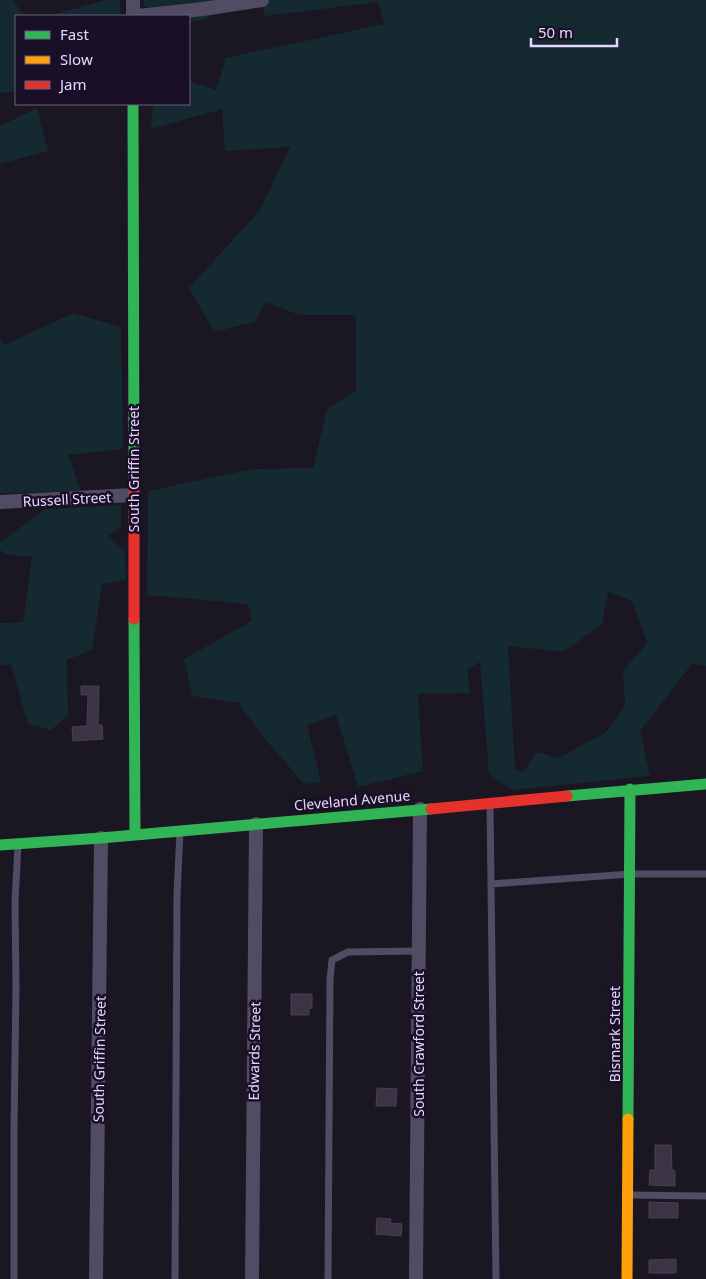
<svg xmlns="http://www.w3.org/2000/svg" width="706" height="1279" viewBox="0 0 706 1279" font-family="'Noto Sans',sans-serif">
<rect width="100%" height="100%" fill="#1a1622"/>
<path fill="#142930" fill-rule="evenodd" d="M0,0H13L24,16H16V92L0,93Z
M105,0H120L121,16H47Z
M144,0H229L206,19L189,22V16H154L144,5Z
M262,0H706V666L692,664L640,731L650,776L512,790L489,774L480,662L467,670L470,693L418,694L423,771L358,787L336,715L307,725L321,782L304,784L259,732L239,703L192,696L184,659L252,621L248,604L147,595L148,491L253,469L313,468L327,409L356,390V315H299L266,302L255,322L214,332L189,288L260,210L290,147L225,151L222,109L151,129L153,104H189V81L216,90L226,58L384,24L378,2L265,16ZM608,592L632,601L647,643L623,671L625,706L605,733L558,758L537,752L523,772L515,769L508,646L563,652L602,624Z
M37,108L48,151L0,164V126Z
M73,313L121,327L123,449L68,455L81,491L0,493V338L5,345Z
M121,505V527L108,536L125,551L126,580L102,584L92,650L67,660L68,716L51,730L28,724L11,664L0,666V623L23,622L32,557L7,555L0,550V543L45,509Z"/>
<path fill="#3a3445" stroke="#484156" d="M81,686H99L98,725H102L103,739L73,741L72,727L87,726L88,695H81Z
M291,994H312V1008L309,1009V1015H291Z
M377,1088L397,1089L396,1106H376Z
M655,1145H671L672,1170L675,1171V1186L649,1185L650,1170H655Z
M649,1202L678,1203V1218H649Z
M377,1218L391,1219L390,1223L402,1224L401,1236L376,1234Z
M676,1259V1273H649V1260Z"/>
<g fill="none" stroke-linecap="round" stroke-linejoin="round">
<path stroke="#514b63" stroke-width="7" d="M490,804L496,1279
M491,884L630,874H706
M629,1195L706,1196
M14,1279V1132L16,987L15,902L18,845
M175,1279L177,894L180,832
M328,1279L330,979L332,960L348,952L418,951"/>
<path stroke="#514b63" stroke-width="14" d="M133,16V0
M138,16L203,9L262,0
M0,502L133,495
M96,1279L101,838
M252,1279L256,824
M416,1279L420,809"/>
<path stroke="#30b455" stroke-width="11" d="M133,104L134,474
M134,619L135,834
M567,796L706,784
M0,845L101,838L431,809
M628,1119L630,789"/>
<path stroke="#ff9f0a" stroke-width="11" d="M627,1279L628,1119"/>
<path stroke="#e5322d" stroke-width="11" d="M134,474V619
M431,809L567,796"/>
</g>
<g text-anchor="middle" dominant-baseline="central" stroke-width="5" stroke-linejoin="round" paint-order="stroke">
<g font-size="14" fill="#e4d8fe" stroke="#191028">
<text transform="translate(133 469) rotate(-90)">South Griffin Street</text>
<text transform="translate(67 499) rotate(-3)">Russell Street</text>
<text transform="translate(352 800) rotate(-5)">Cleveland Avenue</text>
<text transform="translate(614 1034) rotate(-90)">Bismark Street</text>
<text transform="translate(418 1044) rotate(-90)">South Crawford Street</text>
<text transform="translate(254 1051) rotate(-89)">Edwards Street</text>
<text transform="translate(99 1059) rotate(-89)">South Griffin Street</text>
</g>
</g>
<rect x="15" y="15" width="175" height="90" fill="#191028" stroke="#6a607e"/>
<rect x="25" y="31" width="25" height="8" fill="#30b455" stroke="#6a607e"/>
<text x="60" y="40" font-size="15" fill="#e4d8fe">Fast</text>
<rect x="25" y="56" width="25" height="8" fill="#ff9f0a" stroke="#6a607e"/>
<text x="60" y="65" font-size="15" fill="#e4d8fe">Slow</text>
<rect x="25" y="81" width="25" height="8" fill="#e5322d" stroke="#6a607e"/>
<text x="60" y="90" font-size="15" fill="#e4d8fe">Jam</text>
<path d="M531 38v8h86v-8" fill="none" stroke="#e4d8fe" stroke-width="2.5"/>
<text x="538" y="38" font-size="15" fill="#e4d8fe" stroke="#191028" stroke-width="4" paint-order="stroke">50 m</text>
</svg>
